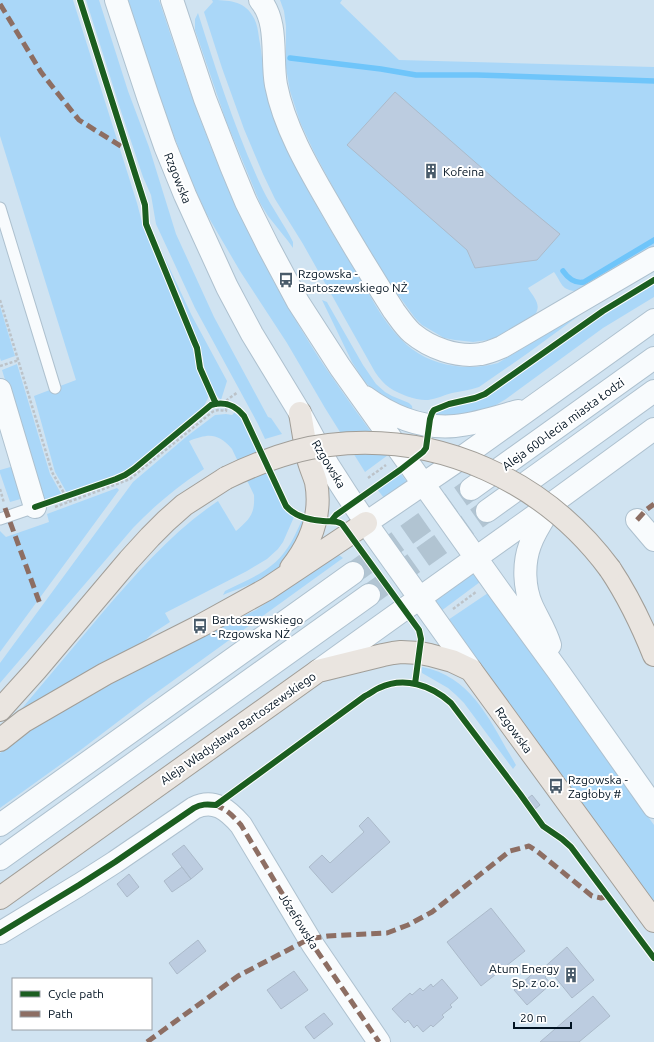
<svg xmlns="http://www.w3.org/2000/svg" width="654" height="1042" viewBox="0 0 654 1042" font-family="Ubuntu,sans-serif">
<rect width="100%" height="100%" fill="#d0e3f1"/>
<path fill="#aad7f8" d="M0,0H73L137,203L143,226L191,341L196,361L197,368L209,396L204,406L133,465L123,472L67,493L55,472L34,396L76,380L0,136Z
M86,0H99L128,91L149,147L176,234L214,317L268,417L271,418L282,434L265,439L258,424L195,308L156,224L151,195L143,177L120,108Z
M128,0H159C185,78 211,156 247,229C269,275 295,321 323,364C344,395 366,425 388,455L365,472L325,408L287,343L240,271L206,213L191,180L169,123L146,56Z
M212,0C227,0 244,1 252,15C257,22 258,30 259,38C263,58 263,78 268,98C276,129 291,158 306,187C322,216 339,245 357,273C373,300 386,329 412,349C436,367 469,371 498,363L588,309L528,353L479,387C470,390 461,391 452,393C444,395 436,399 428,400C417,401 399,394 390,388C384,384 379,378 375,372L303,244L275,199L263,174L244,129L222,68L204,12L213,2Z
M280,0H342L340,3L399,60L654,67V247L578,291C561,291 562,283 554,272L528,288C535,299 543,306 533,317L500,336L488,340L473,342L455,340L444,338L434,332L422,325L415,318L388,281L351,221L314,152L300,122L290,91L286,68V26L284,11Z
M198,13C217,73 236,133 263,190C272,208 284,224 293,242V248L288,241L268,216L260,203L226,121L195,30V19Z
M153,233L192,316L227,381L221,400L215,394L204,366L203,358L198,342L182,300Z
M654,284V297L603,328L506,399L491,408L472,415L433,417C438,404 466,404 477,401C480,400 483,398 485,397C519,377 550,351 582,329C605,312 629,298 654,284Z
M322,300L327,302L328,304L363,365L376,384L385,392L392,396L409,403L412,406L413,414L373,390L364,381L352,362Z
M0,306L15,356L1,361L0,358Z
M17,364L50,474L62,495L43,502L2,370Z
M235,412L239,414L243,421L284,508L294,517L283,542L278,549L267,559L247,571L165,613L170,622L153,633L138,647L13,719C43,683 73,648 103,612C138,572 173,531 218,501L236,531C250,519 255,514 254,495L232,449C217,432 208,434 189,441L204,469C177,487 155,505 133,528L0,683V663L133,482L186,437L215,415L226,414L232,415Z
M14,466L24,498L10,502L0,473V470Z
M400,473L407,482L384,498L377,489Z
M117,488L119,490L0,652V531L6,537L49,522L47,514Z
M302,520L307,521C300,534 293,549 285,562C273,579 241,587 223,595L225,591C247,580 272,571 286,550C293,541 297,530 302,520Z
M335,555H339L343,558L149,698L78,752L0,808V753L43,722L78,701L232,621L256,610Z
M472,573L480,582L441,611L435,601V599Z
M488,593L654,825V903L448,620Z
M422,667C474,677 491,724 516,765L513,769L464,703L456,695L448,688L422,673Z"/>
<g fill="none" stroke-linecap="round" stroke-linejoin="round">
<path stroke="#6fc5fa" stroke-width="5.5" d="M290,58L381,69L416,75H477L654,81
M563,271C568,278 574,284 584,282L654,240"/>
</g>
<path fill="#bccce0" stroke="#abbaca" d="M395,92L515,197L560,234L537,260L475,268L467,250L347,145Z
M532,795L540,805L535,809L527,799Z
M368,817L390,842L332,893L309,867L322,855L330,863L364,832L359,826Z
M184,845L203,869L191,879L172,854Z
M182,867L191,879L172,892L164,881Z
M129,874L139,887L127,897L117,884Z
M491,908L525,951L481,986L447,942Z
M198,940L206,951L177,974L169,963Z
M567,947L594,980L572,998L551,972L545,977L551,984L527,1005L514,990L538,969L540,971Z
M294,971L308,990L281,1009L267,990Z
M442,979L458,998L450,1005L452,1007L442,1015L444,1017L433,1027L431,1025L423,1032L417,1025L414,1028L408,1020L405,1023L392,1009L410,993L412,995L420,988L423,991L431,984L433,987Z
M593,996L610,1016L579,1042H540Z
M324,1013L333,1024L314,1039L305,1027Z"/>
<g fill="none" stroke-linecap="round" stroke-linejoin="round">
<path stroke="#b1c4d2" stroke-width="22" stroke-dasharray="22 11" stroke-linecap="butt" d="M353,573L471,489
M369,595L487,511"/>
<g stroke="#aec1cf" stroke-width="13">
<path id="lane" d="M0,208L55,388
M0,519L35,507"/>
</g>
<g stroke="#aec1cf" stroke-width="24">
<path id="street" d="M260,0C279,22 271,58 276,85C284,126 307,166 328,202C349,239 371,275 394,311C400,319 405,327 412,333C430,348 457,358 481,354C488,353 495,350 502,347L654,258
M0,390L35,507
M637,520L654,540
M0,933L79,885L115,862L194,808C214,798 228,810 241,825L313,945L379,1042"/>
</g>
<g stroke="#aec1cf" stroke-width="24">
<path id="secondary" d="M116,0L148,97L165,146L185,195L227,287L252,334L300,413L328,465L346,493L366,523L471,670
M172,0L205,99L231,166L246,202L268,246L298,302L340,367L501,593L558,671L654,807
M365,397C391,416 422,429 455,426C476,424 497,417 518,411
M471,489L654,358
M549,510C542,521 534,533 530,545C523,564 524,588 532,606C538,619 546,631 550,645
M487,511L654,391
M366,523L454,463L654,320
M318,671L382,625L554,502L654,429
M0,825L353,573
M0,859L369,595"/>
</g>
<g stroke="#a19e98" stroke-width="24">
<path id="primary" d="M291,568C311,543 322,514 316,482C314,475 311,469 309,462C305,446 303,429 300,413
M610,569C628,596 642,625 654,655
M0,710L36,670L129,560L150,537L166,521L184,505L226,478
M0,740L24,721L105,674L200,626L267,589L366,523
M0,898L318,671L383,655L393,653L401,652L420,653L430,655L452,661L471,670L654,921"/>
</g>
<path stroke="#bcc3c9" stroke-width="2.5" stroke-dasharray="3 2" stroke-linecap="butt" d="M0,300L52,472L69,502
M0,366L19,360
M368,478L386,465
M0,489L4,503
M55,507L130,479L211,413C216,409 220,410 226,411L227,400L238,392
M453,609L476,592"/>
<use href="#lane" stroke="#f8fbfd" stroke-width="11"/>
<use href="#street" stroke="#f8fbfd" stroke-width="22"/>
<use href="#secondary" stroke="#f8fbfd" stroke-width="22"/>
<use href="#primary" stroke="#eae5e0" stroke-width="22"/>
<g stroke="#a19e98" stroke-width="24" stroke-linecap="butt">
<path id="primary-bridge" d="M226,478C259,462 293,449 329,445C439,432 545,481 610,569"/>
</g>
<use href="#primary-bridge" stroke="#eae5e0" stroke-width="22"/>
<path stroke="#8d6e63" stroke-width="5" stroke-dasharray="10 5" stroke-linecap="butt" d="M0,4L41,72L55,90L79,120L127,150
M5,508L40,604
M637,520L646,510L654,504
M214,805C226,808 233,816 241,825L313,945L379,1042
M147,1042L238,976L309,939L328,936L387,933L408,925L432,912L510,851L529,846L538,852L592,896L601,898L608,896"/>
<g stroke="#fff" stroke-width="8">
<path id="cycleway" d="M80,0L145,205L146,224L194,341L197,348L200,368L216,404
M35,507L116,479L125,475L134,469L211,405C225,401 235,405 244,416L286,506C295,517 310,520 323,521C331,522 335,520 342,524L419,630L421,639L415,684
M332,520L336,515L400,470L423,452L426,448L430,419L432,413L434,410L449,404L475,398L485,394L603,311L654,280
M0,933L79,885L115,862L194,808C201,804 207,804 216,805L365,696C370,694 374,690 379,688C404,676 431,685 451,703L520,794L543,826L562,839L571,847L654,958"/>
</g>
<use href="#cycleway" stroke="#1b5e20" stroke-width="6"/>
</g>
<defs>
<g id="building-bare" transform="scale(1.2)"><path d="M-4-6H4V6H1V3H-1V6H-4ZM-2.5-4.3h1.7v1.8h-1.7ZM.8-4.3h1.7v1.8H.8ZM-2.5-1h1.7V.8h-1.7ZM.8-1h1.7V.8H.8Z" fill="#495b6a" stroke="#fff" stroke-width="2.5" paint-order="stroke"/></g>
<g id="bus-bare" transform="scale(1.2)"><path d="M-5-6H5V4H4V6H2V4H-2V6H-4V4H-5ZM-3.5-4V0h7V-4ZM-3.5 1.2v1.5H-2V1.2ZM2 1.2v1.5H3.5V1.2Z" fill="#495b6a" stroke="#fff" stroke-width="2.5" paint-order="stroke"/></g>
</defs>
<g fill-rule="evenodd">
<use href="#building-bare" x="431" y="171"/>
<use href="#bus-bare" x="286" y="280"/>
<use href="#bus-bare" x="200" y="626"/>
<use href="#bus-bare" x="556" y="786"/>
<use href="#building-bare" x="571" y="975"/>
</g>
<g text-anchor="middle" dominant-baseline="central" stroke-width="4" stroke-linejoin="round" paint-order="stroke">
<g font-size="12" fill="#001221" stroke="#fff" text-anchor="start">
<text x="443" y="171">Kofeina</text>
<text x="298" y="273">Rzgowska -<tspan x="298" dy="14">Bartoszewskiego NŻ</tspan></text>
<text x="212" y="619">Bartoszewskiego<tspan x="212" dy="14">- Rzgowska NŻ</tspan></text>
<text x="568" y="779">Rzgowska -<tspan x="568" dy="14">Zagłoby #</tspan></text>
<text x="559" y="968" text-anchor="end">Atum Energy<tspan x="559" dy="14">Sp. z o.o.</tspan></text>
</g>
<g font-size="12" fill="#001221" stroke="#fff">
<text transform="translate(178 178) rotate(68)">Rzgowska</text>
<text transform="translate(563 424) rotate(-36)">Aleja 600-lecia miasta Łodzi</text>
<text transform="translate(329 464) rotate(59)">Rzgowska</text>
<text transform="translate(238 728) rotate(-35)">Aleja Władysława Bartoszewskiego</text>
<text transform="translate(514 730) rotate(54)">Rzgowska</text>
<text transform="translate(299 921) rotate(58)">Józefowska</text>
</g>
</g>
<rect x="12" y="978" width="140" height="52" fill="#ffffff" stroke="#99a0a6"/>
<rect x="20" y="991" width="20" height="6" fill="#1b5e20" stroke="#99a0a6"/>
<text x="48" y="998" font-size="12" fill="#001221">Cycle path</text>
<rect x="20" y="1011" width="20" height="6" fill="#8d6e63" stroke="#99a0a6"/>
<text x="48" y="1018" font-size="12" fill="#001221">Path</text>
<path d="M514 1022v6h57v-6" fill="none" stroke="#001221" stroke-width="2"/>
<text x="520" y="1022" font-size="12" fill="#001221" stroke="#ffffff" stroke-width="3" paint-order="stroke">20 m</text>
</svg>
